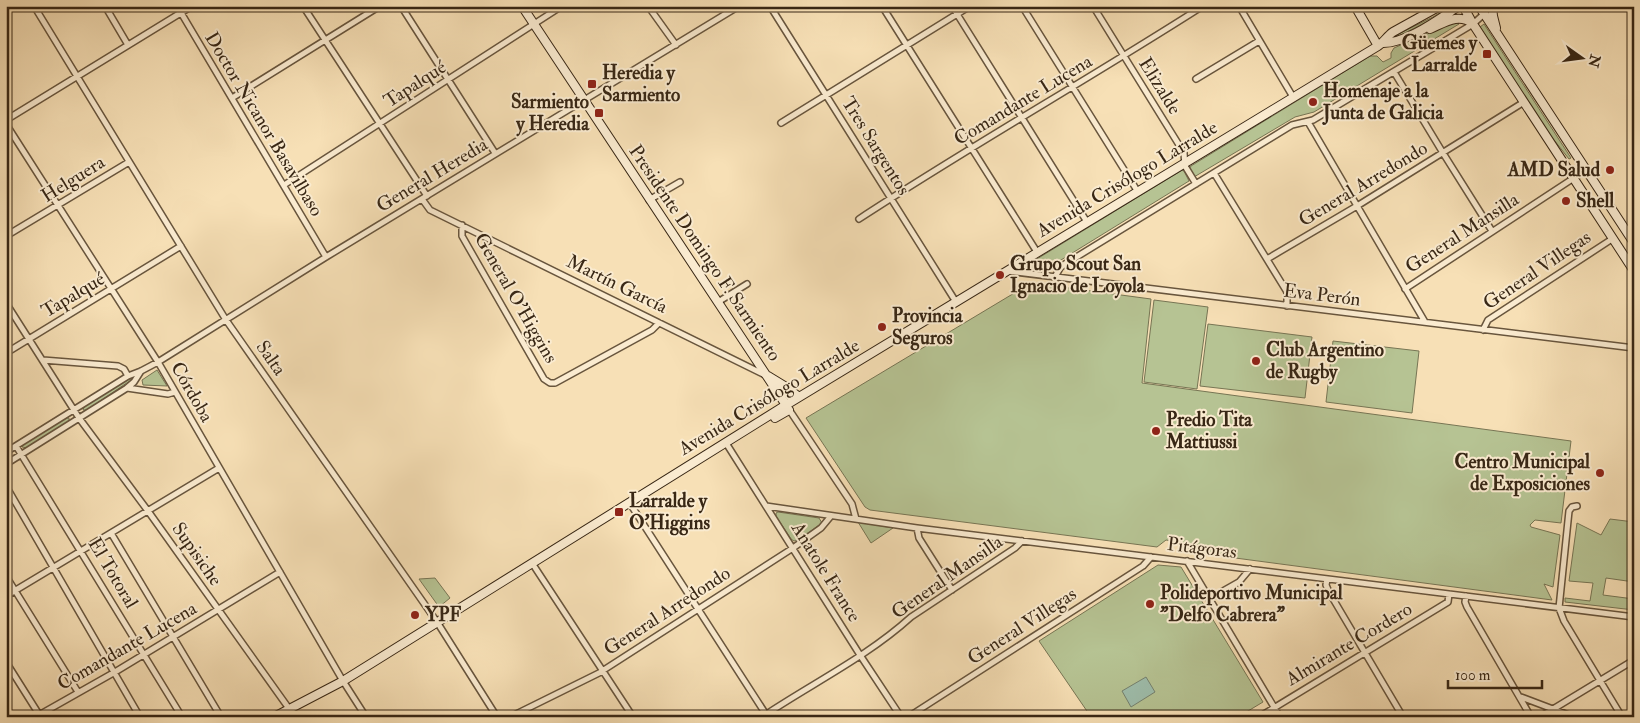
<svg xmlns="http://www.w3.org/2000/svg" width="1640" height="723" viewBox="0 0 1640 723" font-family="'IM FELL Double Pica',serif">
<rect width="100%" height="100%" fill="#f7e0b6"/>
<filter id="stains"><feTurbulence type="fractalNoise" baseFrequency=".004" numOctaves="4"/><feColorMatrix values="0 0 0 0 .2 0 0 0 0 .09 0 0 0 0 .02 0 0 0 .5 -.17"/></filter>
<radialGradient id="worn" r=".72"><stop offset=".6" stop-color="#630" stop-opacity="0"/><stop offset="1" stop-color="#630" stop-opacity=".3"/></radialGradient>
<path fill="#b6c393" stroke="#777554" d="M1450,6H1452L1434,18L1389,41L1388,39L1433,17Z
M1452,22H1457L1459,24L1314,112L1295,117L1194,177L1189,169L1191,166L1370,56H1377L1383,62L1391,58V53L1394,48Z
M1484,24L1571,158L1569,159L1547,131L1480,27Z
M1182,170L1184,171L1189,181L1048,268L1033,270L1029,266L1032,262Z
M1031,283L1151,299L1142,383L1571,441L1561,523L1535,520L1530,525L1531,527L1560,535L1553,587L1544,584L1552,600L1190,552L1185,543L1166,540L1157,547L870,510L865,507L806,418Z
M1154,300L1208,307L1197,389L1144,382Z
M1208,324L1312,337L1305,398L1200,386Z
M1333,341L1419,351L1412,413L1326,402Z
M157,370L167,386L143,385L142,380Z
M134,378L87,410H83L84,407L126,380Z
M66,418H69V421L27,448L22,447L23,444Z
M778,512L819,518L822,523L798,540L794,541L791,539L776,516V513Z
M1610,519L1634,522V582L1606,578L1603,595L1634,599V610L1565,602V598L1590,601L1593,583L1569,581L1577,523L1601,535Z
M858,522L893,528L871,543Z
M1158,565L1181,567L1263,702L1238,717H1091L1039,641Z
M435,578L450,598L439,607L419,579Z"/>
<path fill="#9ebdab" stroke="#75816f" d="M1146,677L1155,692L1131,707L1122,691Z"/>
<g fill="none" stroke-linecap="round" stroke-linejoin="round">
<g stroke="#68553d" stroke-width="8">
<path id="street" d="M34,6L226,320L437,622L497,717
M105,6L128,45
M177,6L326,257
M303,6L427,196
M401,6L495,153
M648,6L676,45
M770,6L956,302
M882,6L1037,252
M952,6L1087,222
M1022,6L1138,192
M1093,6L1184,153L1185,166L1196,184
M1239,6L1293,97
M1394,72L1443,153L1492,231
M1196,79L1259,41
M232,98L380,6
M6,120L192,6
M1308,122L1425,322
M781,123L970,6
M6,124L158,362L343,681L366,717
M1214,173L1287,292V306
M284,185L562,6
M422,199L430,210L765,375
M649,200L680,182
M859,219C972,145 1089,79 1203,6
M462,225V236L466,243L544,379L550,383H555L652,330L659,323
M6,236L129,162
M1267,259L1357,206L1524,102
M1007,271L1634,348
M1055,277L1060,268L1065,264L1292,125L1313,120L1473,24L1484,14
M1405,289L1586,170
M718,302L747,284
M6,303L79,418L148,511L295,717
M1483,330L1488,320L1612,239
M6,353L181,246
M43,360L118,366L124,369L128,376
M127,388L168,394L175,392
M788,408L852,504L856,519
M726,443L860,655L901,717
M16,446L182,717
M6,452L128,376L141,371L158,362L326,257L739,6
M6,464L127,388L134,382L141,371
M6,486L140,717
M629,502L767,716
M766,506L917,528L1634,617
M1577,506L1572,507L1569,511L1559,608L1564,621L1622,717
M917,528L919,538L952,590
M111,533L221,717
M1187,561L1280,717
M532,563L633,717
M6,576L78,692
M1327,579L1326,585L1329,592L1403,717
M6,596L219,468
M1466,596L1465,602L1467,607L1531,717
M1209,599L1239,582L1250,569
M6,662L40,716
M1521,697L1574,717
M39,715L115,672L280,572
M510,717L599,673L793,548L821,528L831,516
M762,717C811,684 867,657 911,617L1015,548L1022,541
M908,717L1143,566L1151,557
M1259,717L1448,602L1449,594
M1540,717L1634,660"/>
</g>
<g stroke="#382715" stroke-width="10">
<path id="secondary" d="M522,6L786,405
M1355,6L1378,46
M1463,6L1473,24L1634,271
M1479,6L1634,243
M1492,6L1493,16L1496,28
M1430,29C1444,23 1459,12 1473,24
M1382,43C1406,44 1439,19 1459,6
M768,376L786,387L799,397
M775,418L789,410
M274,717L343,681L786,405L1378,46C1384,42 1387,36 1393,32L1440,6"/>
</g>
<use href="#street" stroke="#faebd0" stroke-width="5"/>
<use href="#secondary" stroke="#faebd0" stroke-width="8"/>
</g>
<g fill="#8f2418" stroke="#faebd0" stroke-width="2">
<rect x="1482" y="49" width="10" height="10" rx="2.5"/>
<rect x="587" y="79" width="10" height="10" rx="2.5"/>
<circle cx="1313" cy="102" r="5"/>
<rect x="594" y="108" width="10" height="10" rx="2.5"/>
<circle cx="1610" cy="170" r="5"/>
<circle cx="1566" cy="201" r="5"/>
<circle cx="1000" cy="275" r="5"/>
<circle cx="882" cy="327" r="5"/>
<circle cx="1256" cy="361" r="5"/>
<circle cx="1156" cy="431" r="5"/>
<circle cx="1600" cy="473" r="5"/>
<rect x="614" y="507" width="10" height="10" rx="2.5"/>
<circle cx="1150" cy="604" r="5"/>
<circle cx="415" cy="615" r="5"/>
</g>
<g text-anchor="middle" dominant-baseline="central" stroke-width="4" stroke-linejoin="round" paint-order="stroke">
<g font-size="19" font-weight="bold" fill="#382715" stroke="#faebd0" text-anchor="start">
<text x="1477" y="43" text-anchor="end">Güemes y<tspan x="1477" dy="22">Larralde</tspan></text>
<text x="602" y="73">Heredia y<tspan x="602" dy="22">Sarmiento</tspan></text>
<text x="1323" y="91">Homenaje a la<tspan x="1323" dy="22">Junta de Galicia</tspan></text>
<text x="589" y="102" text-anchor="end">Sarmiento<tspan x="589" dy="22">y Heredia</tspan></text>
<text x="1600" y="170" text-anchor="end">AMD Salud</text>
<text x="1576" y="201">Shell</text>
<text x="1010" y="264">Grupo Scout San<tspan x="1010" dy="22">Ignacio de Loyola</tspan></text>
<text x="892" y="316">Provincia<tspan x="892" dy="22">Seguros</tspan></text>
<text x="1266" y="350">Club Argentino<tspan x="1266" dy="22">de Rugby</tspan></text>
<text x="1166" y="420">Predio Tita<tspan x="1166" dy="22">Mattiussi</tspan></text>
<text x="1590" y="462" text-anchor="end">Centro Municipal<tspan x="1590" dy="22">de Exposiciones</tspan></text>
<text x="629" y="501">Larralde y<tspan x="629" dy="22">O'Higgins</tspan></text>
<text x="1160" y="593">Polideportivo Municipal<tspan x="1160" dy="22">"Delfo Cabrera"</tspan></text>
<text x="425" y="615">YPF</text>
</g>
<g font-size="19" fill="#382715" stroke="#faebd0">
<text transform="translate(415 84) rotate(-33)">Tapalqué</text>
<text transform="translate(1160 86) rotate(58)">Elizalde</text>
<text transform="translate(1023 100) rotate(-31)">Comandante Lucena</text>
<text transform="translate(264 124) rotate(59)">Doctor Nicanor Basavilbaso</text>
<text transform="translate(876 146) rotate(58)">Tres Sargentos</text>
<text transform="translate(432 175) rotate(-31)">General Heredia</text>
<text transform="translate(73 179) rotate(-32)">Helguera</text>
<text transform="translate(1127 179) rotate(-31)">Avenida Crisólogo Larralde</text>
<text transform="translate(1363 184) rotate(-31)">General Arredondo</text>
<text transform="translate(1462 233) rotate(-33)">General Mansilla</text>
<text transform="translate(705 253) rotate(56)">Presidente Domingo F. Sarmiento</text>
<text transform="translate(1537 270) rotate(-34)">General Villegas</text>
<text transform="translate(617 284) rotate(26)">Martín García</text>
<text transform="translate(73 295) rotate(-31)">Tapalqué</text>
<text transform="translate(1322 295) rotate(7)">Eva Perón</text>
<text transform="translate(516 298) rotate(60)">General O'Higgins</text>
<text transform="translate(271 358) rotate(55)">Salta</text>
<text transform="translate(192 392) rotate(60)">Córdoba</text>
<text transform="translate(769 397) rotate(-31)">Avenida Crisólogo Larralde</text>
<text transform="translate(1202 548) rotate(7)">Pitágoras</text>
<text transform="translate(197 554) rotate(55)">Supisiche</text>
<text transform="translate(826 572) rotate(58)">Anatole France</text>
<text transform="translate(113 573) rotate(59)">El Totoral</text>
<text transform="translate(947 577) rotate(-35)">General Mansilla</text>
<text transform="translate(667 611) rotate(-33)">General Arredondo</text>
<text transform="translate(1022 626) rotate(-33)">General Villegas</text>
<text transform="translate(1349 644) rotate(-31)">Almirante Cordero</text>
<text transform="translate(127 646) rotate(-30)">Comandante Lucena</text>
</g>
</g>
<rect width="1640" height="723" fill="none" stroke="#f7e0b6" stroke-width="25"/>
<rect x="8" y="8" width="1625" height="708" fill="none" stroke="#382715" stroke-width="2.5"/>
<rect x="12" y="12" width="1615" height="698" fill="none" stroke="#382715"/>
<g transform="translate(1582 58) rotate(104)" stroke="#faebd0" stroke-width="4" paint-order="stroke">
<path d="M0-4L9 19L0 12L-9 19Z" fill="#382715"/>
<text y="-8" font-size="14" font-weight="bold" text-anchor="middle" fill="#382715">N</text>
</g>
<path d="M1448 680v8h94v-8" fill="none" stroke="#382715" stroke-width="2.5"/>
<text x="1455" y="680" font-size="15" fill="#382715" stroke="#faebd0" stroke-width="4" paint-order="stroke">100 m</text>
<rect width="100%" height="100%" filter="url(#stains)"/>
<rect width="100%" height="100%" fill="url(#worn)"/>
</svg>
